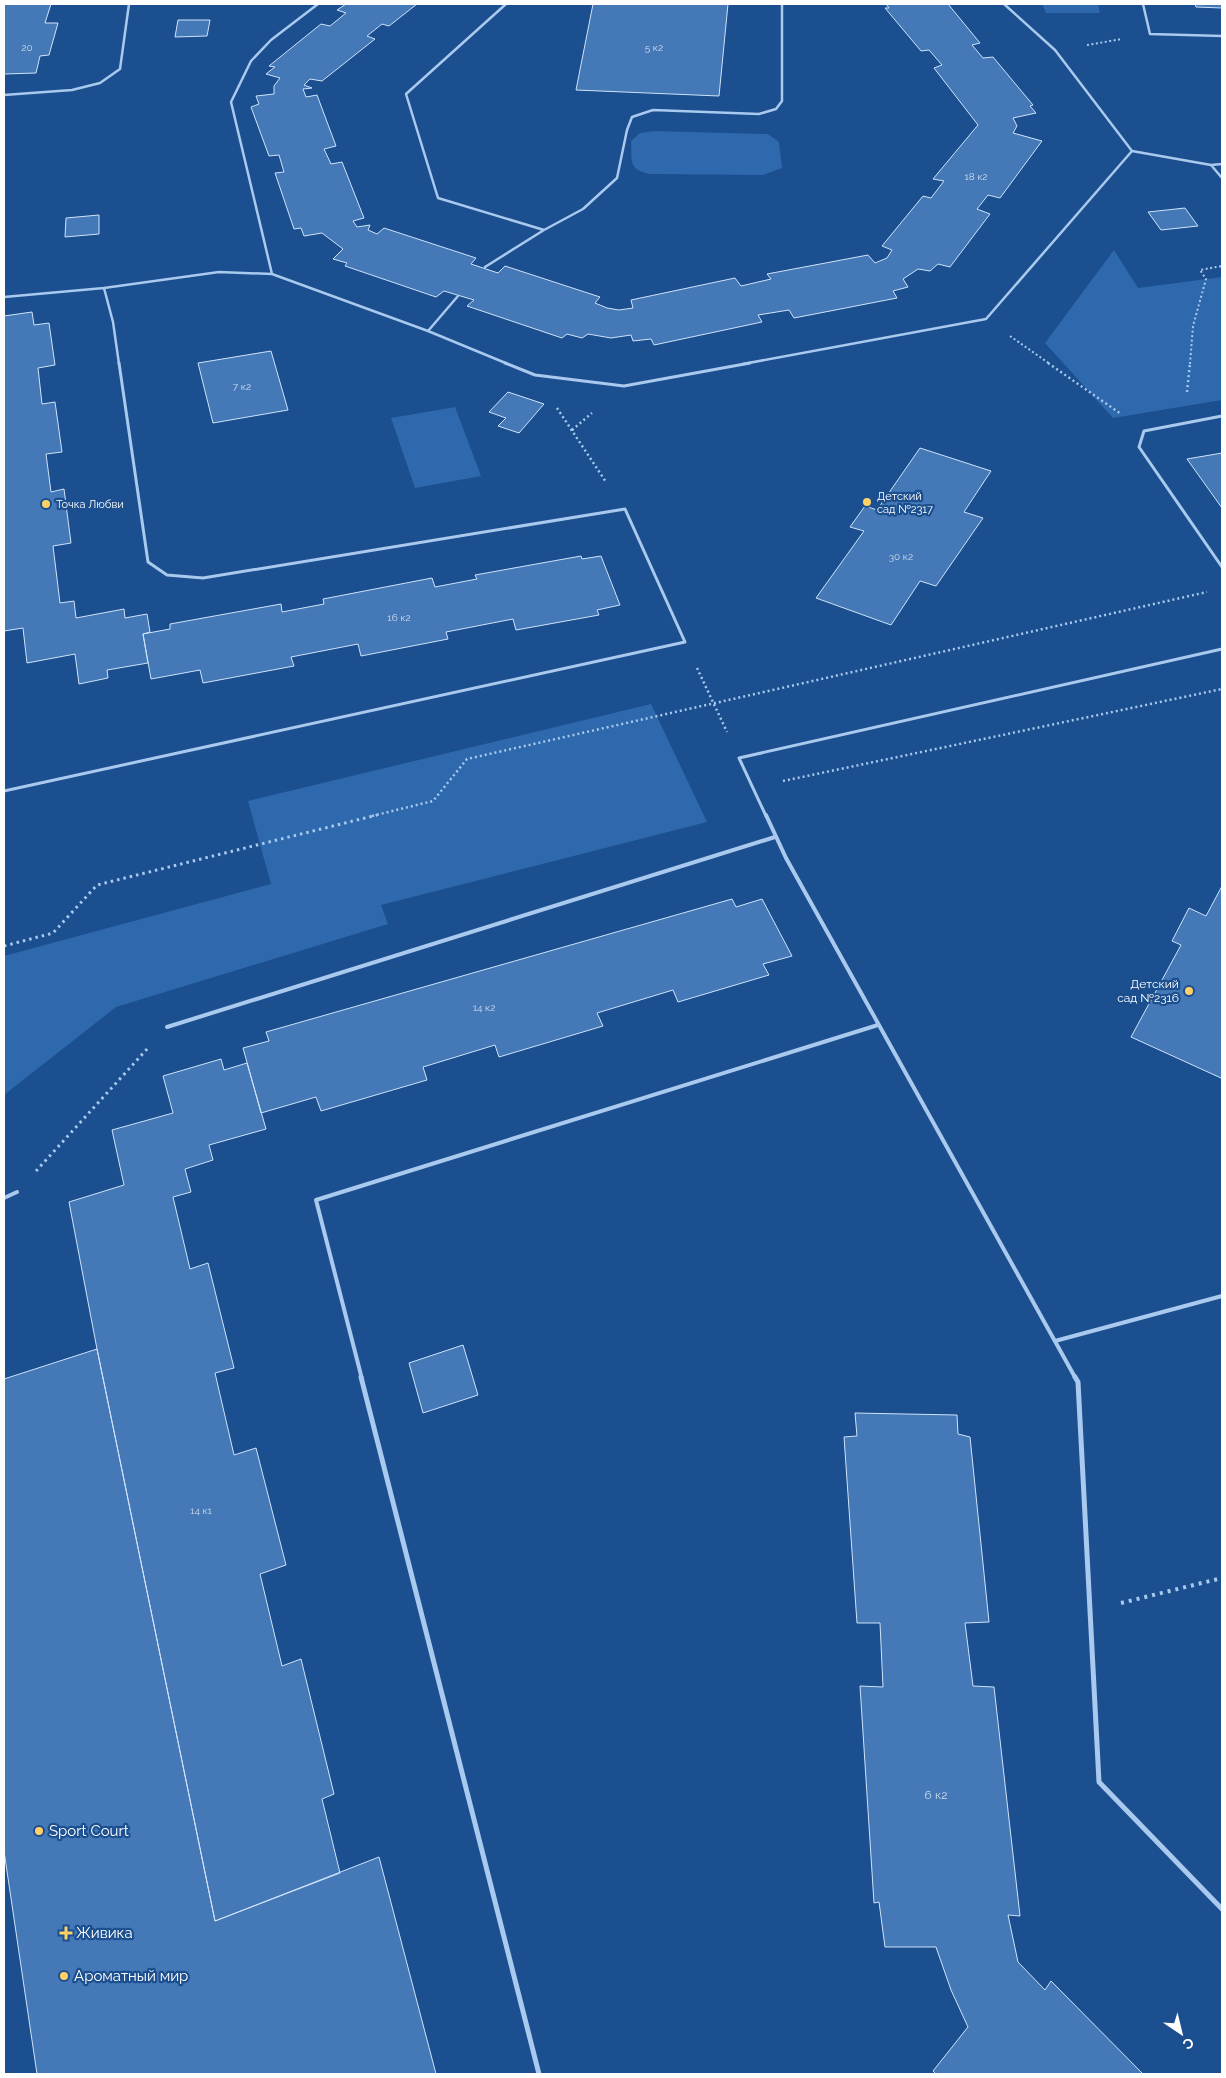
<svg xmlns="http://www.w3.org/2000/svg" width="1226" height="2078" viewBox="0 0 1226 2078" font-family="Raleway,sans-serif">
<rect width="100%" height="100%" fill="#1b4f8f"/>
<path fill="#2e69ad" d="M1042,4H1098L1100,13H1046Z
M654,131L768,134L779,142L782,168L763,175L649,174C628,169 632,161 631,141L640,133Z
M1114,250L1138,288L1222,277V400L1113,418L1045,343Z
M455,407L481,476L415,488L391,418Z
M651,704L707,822L381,905L388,924L116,1007L4,1095V956L271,884L248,801Z"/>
<path fill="#4478b7" stroke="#cfe3fa" d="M4,4H51L45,23H58L49,55L40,56L36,73L4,74Z
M346,4H417L389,26L382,24L367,36L375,39L322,81L310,79L304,85L312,88L303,89L306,97L317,95L336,146L324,149L331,164L342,162L364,218L353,221L357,227L370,225L368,230L377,234L384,228L476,258L471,264L498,273L505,266L600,297L595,303L607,308L619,310L633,308L631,300L735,278L741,286L771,279L767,274L868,255L875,263L887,258L892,250L882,246L923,196L931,198L944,181L933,179L978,125L934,68L942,65L929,50L921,51L885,8H889L886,4H948L980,43L972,45L983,58L993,57L1033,105L1030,106L1036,113L1013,118L1017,126L1013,133L1042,141L1000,198L988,195L977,209L990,214L950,267L938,264L930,271L918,269L903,279L908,287L893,291L897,298L794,318L789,310L758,315L762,322L654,345L651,339L633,341L631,335L611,338L588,334L582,338L567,334L562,338L467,306L474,300L444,291L436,297L345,266L347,263L333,259L343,249L322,233L304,236L301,228L294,229L275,173L284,172L279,155L269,156L251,107L259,104L256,96L274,94V86L280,78L266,74L275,67L269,66L321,24L330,26L346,13L337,10Z
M593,4H728L719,96L576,90Z
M1195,4H1222V8L1196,7Z
M178,20H210L207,36L175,37Z
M1185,208L1198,226L1161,230L1148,212Z
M99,215V234L65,237L66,218Z
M32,312L34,325L49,323L55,365L38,368L42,404L55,402L62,452L46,454L51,492L64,489L71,543L53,546L60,603L74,601L76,618L124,609L125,618L147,614L150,632L143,634L148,663L107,670L108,678L79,684L75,654L27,663L23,628L4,631V316Z
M271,351L288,410L213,423L198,363Z
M508,392L544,404L519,433L498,426L506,418L489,412Z
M920,448L991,471L964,512L983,518L936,586L920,581L891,625L816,598L864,531L850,527L865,506L877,510Z
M1222,453V508L1187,459Z
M581,556L582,559L601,556L620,605L597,610L599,615L516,630L513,619L446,632L448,639L361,656L358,644L291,657L294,666L203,683L200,670L151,679L143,634L170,629V624L281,604L282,612L324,604L323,599L432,578L435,587L477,579L475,575Z
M1222,886V1076L1221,1078L1131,1037L1181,945L1172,941L1189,908L1206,916Z
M732,899L736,907L762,899L792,956L763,964L769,975L678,1002L673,990L597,1013L603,1026L499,1057L495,1045L423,1067L427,1080L321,1111L316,1097L261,1113L243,1048L269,1041L266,1032Z
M221,1059L224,1070L247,1063L266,1129L209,1145L213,1160L185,1169L191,1192L173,1197L190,1269L208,1263L234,1368L215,1373L234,1455L256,1448L286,1565L260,1574L282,1666L301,1659L334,1794L322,1799L340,1873L215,1921L97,1349L69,1202L124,1185L112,1130L173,1113L163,1076Z
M463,1345L478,1395L423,1413L409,1363Z
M97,1349L215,1921L379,1857L436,2074H37L4,1851V1379Z
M855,1413L957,1415L958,1434L970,1437L989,1622L965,1623L973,1686L994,1687L1020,1916L1008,1915L1018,1962L1045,1990L1051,1981L1143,2074H936L933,2071L968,2027L951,1990L936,1947H885L879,1902L874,1903L860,1686L883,1687L880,1623H857L844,1437L857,1436Z"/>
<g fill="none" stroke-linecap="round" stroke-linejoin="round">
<path stroke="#a9c9ee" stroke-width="2" stroke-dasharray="2 2.5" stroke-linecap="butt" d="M1087,45L1122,39
M1010,336L1050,364
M1190,364L1193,326L1206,279L1200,270L1222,266"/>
<path stroke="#a9c9ee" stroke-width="2.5" stroke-dasharray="2 3" stroke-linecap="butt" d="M1048,363L1121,414
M1187,392L1190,363
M557,408L606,482
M572,430L592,413
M697,668L727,732
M783,781L1222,689
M372,816L433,801L467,759L1207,592"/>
<path stroke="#a9c9ee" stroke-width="3" stroke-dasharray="2.5 4" stroke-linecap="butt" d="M4,946L53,933L97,885L377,815
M36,1171L148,1048"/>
<path stroke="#a9c9ee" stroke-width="4" stroke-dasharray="3 5" stroke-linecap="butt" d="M1121,1603L1222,1578"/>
<path stroke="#a9c9ee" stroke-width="2.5" d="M506,4L406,94L438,198L544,230L583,209L617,178L627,130L632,117L653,110L759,114L776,109L782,101V4
M1004,4L1055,50L1132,151
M1143,4L1150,34L1222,36
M4,95L72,90L100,83L120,69L129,4
M1211,165L1222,178
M485,267L544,230
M272,274L231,102L251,61L271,40L318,4
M104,288L113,322L119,364
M4,297L104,288L219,272L272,274L428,331L508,364
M428,331L458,296
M743,364L986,319L1132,151L1211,165L1222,164"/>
<path stroke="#a9c9ee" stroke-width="3" d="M505,363L535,375L624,386L750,363
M1222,416L1144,431L1139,447L1222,567
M4,791L685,642L625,509L203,578L167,575L148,562L119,363
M766,816L739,758L1222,649"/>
<path stroke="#a9c9ee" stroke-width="4" d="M766,815L786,858L1076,1379
M167,1027L775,837
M4,1198L17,1192
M1055,1341L1222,1296
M362,1379L316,1200L878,1025"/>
<path stroke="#a9c9ee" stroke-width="5" d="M361,1377L539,2074
M1075,1377L1078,1382L1099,1782L1222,1909"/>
</g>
<g fill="#ffd166" stroke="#1b4f8f" stroke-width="2">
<circle cx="867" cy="502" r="5"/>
<circle cx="46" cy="504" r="5"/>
<circle cx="1189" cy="991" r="5"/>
<circle cx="39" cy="1831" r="5"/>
<path d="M63.5 1925.5h5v5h5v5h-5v5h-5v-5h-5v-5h5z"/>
<circle cx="64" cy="1976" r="5"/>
</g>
<g text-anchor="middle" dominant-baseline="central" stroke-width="4.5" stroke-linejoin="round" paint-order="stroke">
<g font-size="10" fill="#d0dded">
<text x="27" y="47">20</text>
<text x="654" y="47">5 к2</text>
<text x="976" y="176">18 к2</text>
<text x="242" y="386">7 к2</text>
<text x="901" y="556">30 к2</text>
<text x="399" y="617">16 к2</text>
<text x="484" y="1007">14 к2</text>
<text x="201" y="1510">14 к1</text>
</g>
<g font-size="11" fill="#fff" stroke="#1b4f8f" text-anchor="start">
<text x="877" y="496">Детский<tspan x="877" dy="13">сад №2317</tspan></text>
<text x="56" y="504">Точка Любви</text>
</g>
<g font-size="12" fill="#fff" stroke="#1b4f8f" text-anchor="end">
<text x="1179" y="984">Детский<tspan x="1179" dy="14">сад №2316</tspan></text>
</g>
<g font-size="12" fill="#d0dded">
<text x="936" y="1795">6 к2</text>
</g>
<g font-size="15" fill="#fff" stroke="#1b4f8f" text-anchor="start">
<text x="49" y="1831">Sport Court</text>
<text x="76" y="1933">Живика</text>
<text x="74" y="1976">Ароматный мир</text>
</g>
</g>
<rect width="1226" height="2078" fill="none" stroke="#ffffff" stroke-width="10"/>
<g transform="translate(1181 2033) rotate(145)" stroke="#1b4f8f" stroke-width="4" paint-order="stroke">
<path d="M0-4L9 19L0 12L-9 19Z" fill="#ffffff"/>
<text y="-8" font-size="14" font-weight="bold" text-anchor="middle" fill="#ffffff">С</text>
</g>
</svg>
